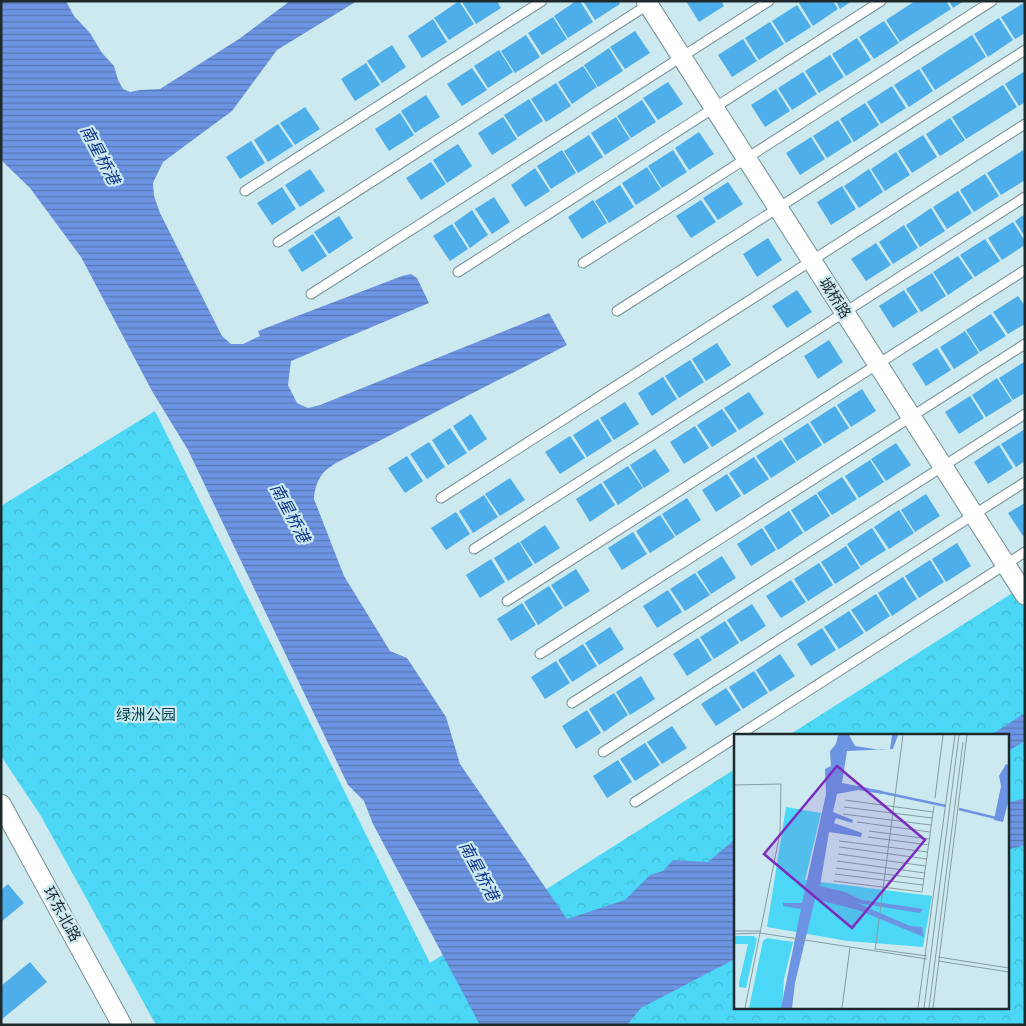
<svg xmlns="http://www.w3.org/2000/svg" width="1026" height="1026" viewBox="0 0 1026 1026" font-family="Raleway,'Noto Sans SC',sans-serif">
<defs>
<pattern id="park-crowns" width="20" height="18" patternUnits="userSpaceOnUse" patternTransform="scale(1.25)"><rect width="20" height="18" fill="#4bd7f5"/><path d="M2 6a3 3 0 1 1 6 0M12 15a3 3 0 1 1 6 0" fill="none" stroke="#41b9d2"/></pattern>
<pattern id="water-rules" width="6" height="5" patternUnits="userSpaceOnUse" patternTransform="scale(1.25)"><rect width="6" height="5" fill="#6d94e2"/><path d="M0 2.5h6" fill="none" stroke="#5979b7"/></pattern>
</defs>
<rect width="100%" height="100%" fill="#cce9f0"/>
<path fill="url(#park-crowns)" d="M155,411L430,963L735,769V1007H1007V735H789L1025,585V1025H156L41,816L1,756V506Z"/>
<path fill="url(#water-rules)" d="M1,1H66L74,16L90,33L102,53L114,66L118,80L123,89L130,92L140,90L160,89L239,39L290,1H357L277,50L232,111L163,162L153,183L154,196L160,213L222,336L231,344H243L260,336L258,331L402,276L411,274L417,278L429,303L291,361L288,385L297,403L308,408L320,405L549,313L567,345L336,463C332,466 328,468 325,471C318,478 314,490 314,499L344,576L390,651L407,658L446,717L460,764L567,919L625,900L650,875L663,871L673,860L708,862L735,839V959L641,1008L627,1025H480L373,824L364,801L348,785L188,450L152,391L81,257L30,188L1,160Z
M1025,713V741L1007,752V735H991Z
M1025,798V845L1007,850V803Z"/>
<path fill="#4eaeea" d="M459,1L474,24L449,40L434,18Z
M463,1H497L501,8L476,24L462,2Z
M576,1H580L593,22L568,38L554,16Z
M583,1H618L620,4L595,20Z
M686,1H721L724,6L699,22Z
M802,1H833L838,9L813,26L799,3Z
M836,1H852L840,9Z
M915,1H946L951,9L900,42L886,20Z
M949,1H964L953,8Z
M1025,2V33L1015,39L1001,17Z
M797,5L811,27L786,43L772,21Z
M553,17L567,39L542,55L528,33Z
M999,18L1013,40L988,57L974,34Z
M433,19L447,42L422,58L408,36Z
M884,21L899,43L874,59L859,37Z
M770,22L784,44L759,60L745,38Z
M635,31L650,53L625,69L610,47Z
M526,35L540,57L515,73L501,51Z
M972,35L986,57L935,90L921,68Z
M857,38L871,60L846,76L832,54Z
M743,39L757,61L732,77L718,55Z
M392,45L406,67L382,83L367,61Z
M609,48L623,71L598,87L584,65Z
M499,50L513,72L488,88L474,66Z
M830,55L844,77L819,93L805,71Z
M366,63L380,85L355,101L341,79Z
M583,66L597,87L572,104L558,82Z
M472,68L487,90L462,106L447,84Z
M919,69L933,91L909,107L894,85Z
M1025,71V102L1019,106L1005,84Z
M803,72L817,94L792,110L778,88Z
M668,82L683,104L658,120L643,98Z
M556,83L571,106L546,122L531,99Z
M1003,85L1017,107L966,139L952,117Z
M892,86L906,108L881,124L867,102Z
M776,89L790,111L765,127L751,105Z
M426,95L440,117L415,133L401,111Z
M529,99L543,121L518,137L504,115Z
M642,100L656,122L631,138L617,116Z
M865,103L879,125L854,142L840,119Z
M305,107L320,129L295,145L280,123Z
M400,113L414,135L389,151L375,129Z
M503,117L517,139L492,155L478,133Z
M616,117L630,139L605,155L591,133Z
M950,118L965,140L940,156L926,134Z
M838,120L852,142L827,158L813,136Z
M278,124L293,146L268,162L254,140Z
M699,132L714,154L689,170L675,148Z
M589,135L603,157L578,173L564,151Z
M923,135L937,157L912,173L898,151Z
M811,137L825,159L800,175L786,153Z
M251,141L265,163L240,179L226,157Z
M458,144L472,166L447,183L433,160Z
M1025,149V180L1001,195L987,173Z
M562,150L576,173L551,189L537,166Z
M673,150L687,172L662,188L648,166Z
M896,152L910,175L885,191L871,169Z
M431,162L446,184L421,200L406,178Z
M647,167L661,189L636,205L622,183Z
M535,168L550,191L525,207L511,185Z
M310,169L325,191L300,207L285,185Z
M869,169L883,192L859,208L844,186Z
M985,174L999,196L974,212L960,190Z
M728,182L743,204L718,220L703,198Z
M620,185L634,207L609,223L595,201Z
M842,186L856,209L831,225L817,202Z
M282,187L296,209L272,225L257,203Z
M958,191L972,213L947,229L933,207Z
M494,197L510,222L492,234L475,209Z
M593,200L607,223L582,239L568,217Z
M701,200L716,222L691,238L676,216Z
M931,208L945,231L920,247L906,225Z
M472,210L488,235L470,248L454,223Z
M1025,214V237L1015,221Z
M339,216L353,238L329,254L314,232Z
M1013,222L1025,241V245L1002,260L988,238Z
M452,224L468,249L450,261L433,236Z
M904,225L918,248L893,264L879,242Z
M313,234L327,256L302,272L288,250Z
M768,238L782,260L757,277L743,254Z
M985,239L1000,261L975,277L960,255Z
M876,243L891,265L866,281L851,259Z
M958,256L973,278L948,295L933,272Z
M932,273L946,296L921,312L906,289Z
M797,290L812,312L787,328L772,306Z
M904,290L918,312L893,328L879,306Z
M1018,296L1025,306V324L1008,334L993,312Z
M991,314L1006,336L980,352L966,330Z
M965,331L979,353L954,369L940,347Z
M829,340L843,362L818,379L804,356Z
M717,343L731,365L706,381L692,359Z
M937,348L951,370L926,386L912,364Z
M690,360L704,382L679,398L665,376Z
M1024,362L1025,393L1013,400L999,378Z
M663,377L677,399L652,416L638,393Z
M997,378L1012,401L986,417L972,395Z
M862,389L876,411L851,427L837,405Z
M749,392L764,414L739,430L724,408Z
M970,396L984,418L959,434L945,412Z
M625,402L639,424L614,440L600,418Z
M835,406L849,428L824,444L810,422Z
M722,409L737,431L712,447L697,425Z
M471,414L487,439L469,451L453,426Z
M598,419L612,441L587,457L573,435Z
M808,423L822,445L797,461L783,439Z
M695,426L709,448L684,464L670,442Z
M450,428L467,453L448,465L432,440Z
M1025,429V461L1016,467L1001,444Z
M570,436L585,458L560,474L545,452Z
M781,440L796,462L771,478L756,456Z
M429,442L445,467L427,479L410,454Z
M896,443L911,465L886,481L871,459Z
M999,445L1013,468L988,484L974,462Z
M655,449L670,471L644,488L630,465Z
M407,456L423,481L405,493L388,468Z
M754,457L769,479L744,495L729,473Z
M870,460L884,482L859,498L845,476Z
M628,466L643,488L618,505L603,482Z
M727,474L741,496L716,512L702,490Z
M842,477L857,499L832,515L817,493Z
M510,478L525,500L500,516L485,494Z
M601,483L615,505L590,522L576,499Z
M816,494L830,516L805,532L791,510Z
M926,494L940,516L915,532L901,510Z
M484,495L498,517L473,533L459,511Z
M687,498L701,520L676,536L662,514Z
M1025,503V534L1023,536L1008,513Z
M899,510L914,533L889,549L874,527Z
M789,511L803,533L778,550L764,527Z
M456,512L470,534L446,550L431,528Z
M660,515L675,537L650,553L636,531Z
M545,525L560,548L535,564L520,542Z
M762,528L776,550L751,566L737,544Z
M872,528L886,550L861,566L847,544Z
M633,532L647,554L622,570L608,548Z
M519,542L533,565L508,581L494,558Z
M957,543L971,566L946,582L932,559Z
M846,546L860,568L835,584L821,562Z
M722,556L736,578L711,594L697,572Z
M491,559L505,582L480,598L466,575Z
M930,560L944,582L919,598L905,576Z
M819,563L833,585L808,601L794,579Z
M576,569L590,591L565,607L551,585Z
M695,573L710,595L685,611L670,589Z
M903,577L917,599L892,616L878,593Z
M791,580L806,602L781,618L766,596Z
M549,586L563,608L538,625L524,602Z
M668,590L682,612L657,628L643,606Z
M876,594L890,616L866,632L851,610Z
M522,603L536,625L511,641L497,619Z
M752,604L766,626L741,642L727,620Z
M849,611L864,633L839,649L824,627Z
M725,621L739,643L714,659L700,637Z
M610,627L624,649L599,665L585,643Z
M822,628L836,650L811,666L797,644Z
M698,638L712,660L687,676L673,654Z
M583,644L597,666L572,682L558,660Z
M780,654L795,676L770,692L756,670Z
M556,661L570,683L545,699L531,677Z
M754,671L768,693L743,709L729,687Z
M641,676L655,699L630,715L616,692Z
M726,688L741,710L716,726L701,704Z
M614,693L628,715L604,732L589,709Z
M587,710L601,733L576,749L562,726Z
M672,726L687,748L662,764L647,742Z
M645,743L660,765L635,781L620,759Z
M618,760L632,782L607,798L593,776Z
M8,884L24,903L1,922V890Z
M30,962L47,982L1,1020V986Z"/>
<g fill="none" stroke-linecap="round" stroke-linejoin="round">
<g stroke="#758f96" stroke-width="11">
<path id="lane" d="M245,191L542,1
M278,242L649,4
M583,263L992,1
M458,272L881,1
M311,294L769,1
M617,311L1025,50
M441,498L1025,124
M474,549L1025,197
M507,601L1025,270
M540,654L1025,344
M572,703L1025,414
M739,735L1025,552
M603,752L1025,482
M635,802L735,738"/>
</g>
<g stroke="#758f96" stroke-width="21">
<path id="street" d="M646,1L1025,595
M1,804L122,1025"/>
</g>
<use href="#lane" stroke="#fff" stroke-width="9"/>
<use href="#street" stroke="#fff" stroke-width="19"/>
</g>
<g text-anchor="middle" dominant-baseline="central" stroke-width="4.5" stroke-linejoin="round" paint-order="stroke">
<g font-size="15" fill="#1e292c" stroke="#cce9f0">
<text transform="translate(835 298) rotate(58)">城桥路</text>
<text transform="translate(62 914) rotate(61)">环东北路</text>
</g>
<g font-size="15" fill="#00404c" stroke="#cce9f0">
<text x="146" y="715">绿洲公园</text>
</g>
<g font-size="16" font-style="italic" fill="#0d328c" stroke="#cce9f0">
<text transform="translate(100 155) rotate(62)">南星桥港</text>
<text transform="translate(290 513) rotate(62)">南星桥港</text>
<text transform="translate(479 871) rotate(62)">南星桥港</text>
</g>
</g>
<g transform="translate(734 734)">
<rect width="275" height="275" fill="#cce9f0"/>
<path d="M52,73L87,79L71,146L198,162L189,213L114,207L33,193ZM0,202H20L23,205L12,254L5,253V249L14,210H0ZM33,204L59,208L50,245L48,274H15L29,207Z" fill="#4bd7f5"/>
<path d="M104,1H115L121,12L147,16L156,15L158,1H164L159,15L113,17L108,49L149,57L148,60L124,56L103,60L99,78L119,86L118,89L102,84L100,89L128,99L127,103L95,98L86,152L111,158L128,166L189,175L186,179L123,169L176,192L188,193L190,203L124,176L81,165L61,249L58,274H47L67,175L49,172V169H68L92,60L91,35L97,32L96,17L102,10ZM272,30L275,31V65L269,88L260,86L267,52L265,42Z" fill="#6d94e2"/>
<path fill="none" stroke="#6d94e2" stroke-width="2.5" d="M146,58L212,72M225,75L262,84"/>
<path fill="none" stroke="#869ca2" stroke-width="1" d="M0,51L47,50L46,99L11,274M201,64L209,1M111,66L199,78M110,73L198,84M109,80L197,91M123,88L196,98M135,97L195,105M134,103L195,111M105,107L194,118M105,113L193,125M104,120L192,132M103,127L191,139M102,134L190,145M101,140L189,151M100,147L188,158L200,72M0,197H27M26,199L193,225M0,200L26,199M142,215L193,222M141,216L169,1M204,223L275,234M204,227L275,238M108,274L116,213M184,274L221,1M190,274L225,1M195,274L229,8M199,274L233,1"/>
<path fill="#7b2cbf" fill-opacity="0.15" stroke="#7b2cbf" stroke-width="2.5" d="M103,32L191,106L118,194L30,120Z"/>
<rect width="275" height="275" fill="none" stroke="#1e292c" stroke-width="2.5"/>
</g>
<rect width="1026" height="1026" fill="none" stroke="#1e292c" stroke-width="5"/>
</svg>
